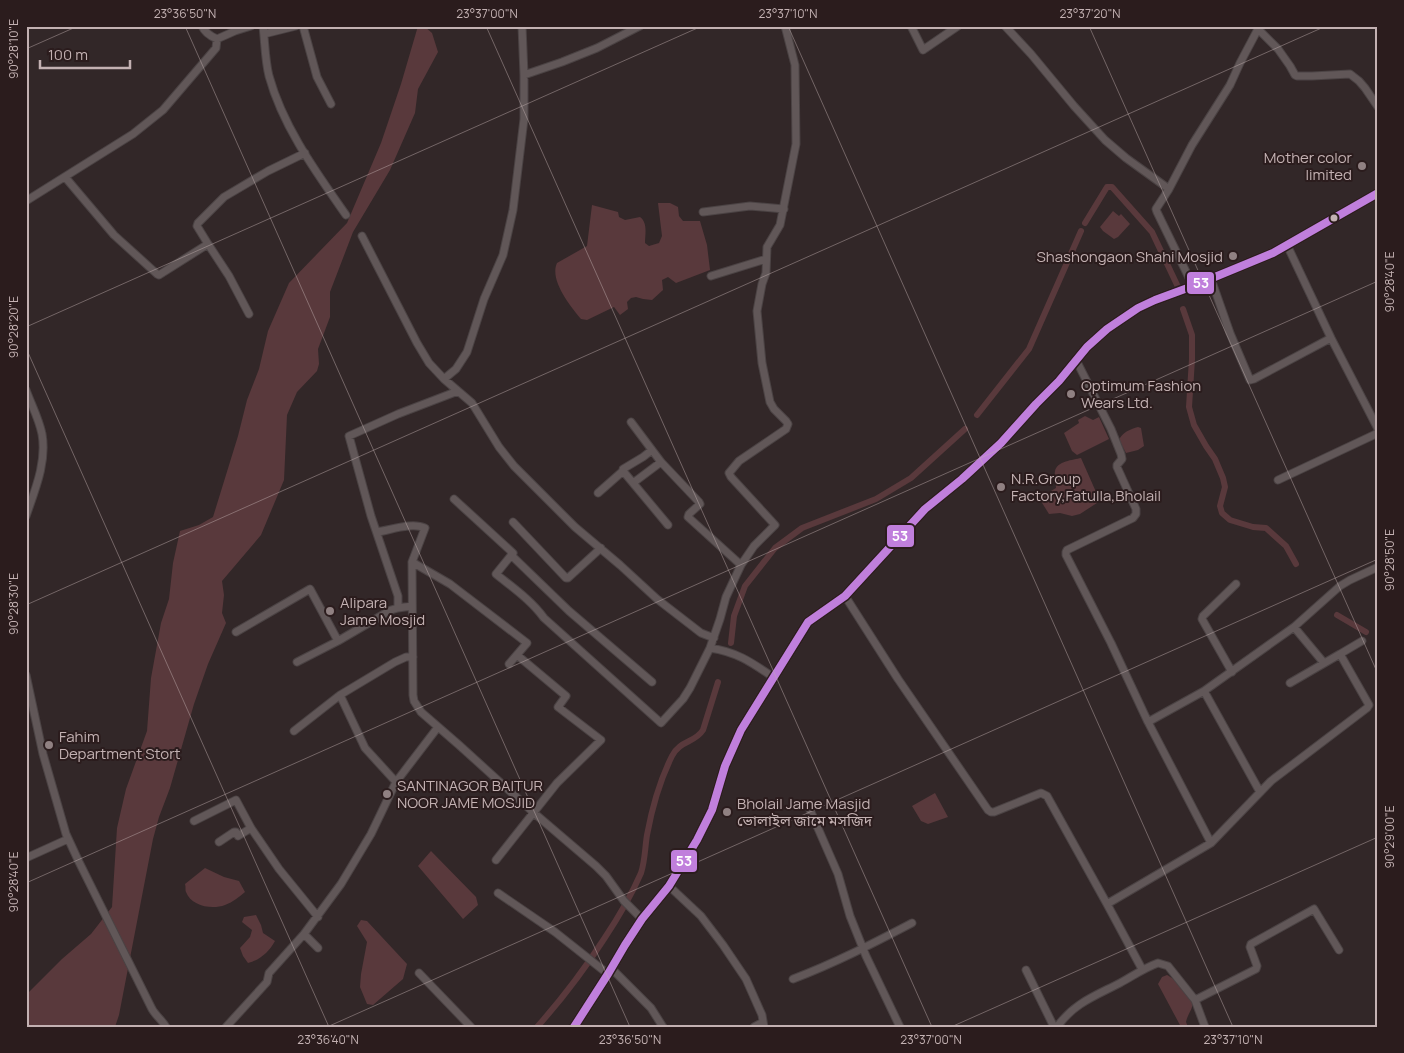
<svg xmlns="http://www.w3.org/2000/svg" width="1404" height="1053" viewBox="0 0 1404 1053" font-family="Manrope,'Noto Sans Bengali',sans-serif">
<rect width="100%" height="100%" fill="#322728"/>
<path fill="#59393c" d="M418,26H424L432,33L438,52L418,89L415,113L390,170L353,232L330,292V317L318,349L319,364L317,371L297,392L287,415L284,480L261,535L222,581L224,595L222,613L226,623L208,664L194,704L170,788L159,817L153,839L119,1015L115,1027H26V995L62,959L91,934L112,907L117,828L126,789L147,731L151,678L161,623L169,599L173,563L180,531L199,525L213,517L238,436L247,400L259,369L268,331L289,283L347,223L381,143L401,84Z
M658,203H670L678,207L679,216L683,221H700L707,245L710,270L676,283L668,277L662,280L663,290L652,300L643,299L636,297L631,298L627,302L628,309L620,315L614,307L587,320L581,319C571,307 549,280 557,263L587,246L592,205L618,212L619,217L625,220L640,217C648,223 645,234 645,243L649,246L659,243L662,236Z
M1113,211L1119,216L1121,214L1130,224L1118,237L1114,239L1103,231L1100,227Z
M1085,416L1093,420L1099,417L1109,439L1077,455L1072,451L1064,433L1079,423L1078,420Z
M1138,427L1141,428L1144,446L1138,450L1126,453L1119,440C1122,432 1131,429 1138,427Z
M1081,458L1100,501L1080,514L1072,516L1060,513L1049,514L1039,498L1056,488C1056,483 1054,476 1055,471C1057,461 1073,460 1081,458Z
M935,793L948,817L928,824L921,821L912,806Z
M431,851L476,897L478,905L463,919L418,866Z
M205,868L224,877L239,881L245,892C239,897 233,902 225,905C212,910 191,906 186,892C185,890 186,887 185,884Z
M256,915L261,925L263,933L275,941C269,952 260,960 248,963L243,956L240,948L250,937L252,930L242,922L244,917Z
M361,920L367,921L407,964L403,979L373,1005L367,1004L360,987L361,974L367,942L357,926Z
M1167,975C1175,979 1195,997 1192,1007C1191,1011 1187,1016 1186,1022L1188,1027H1181L1158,984L1162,977Z"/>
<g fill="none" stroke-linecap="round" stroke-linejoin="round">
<path stroke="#59393c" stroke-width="6" d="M1085,223L1107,187H1112L1152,232L1179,289
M1183,309L1192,335V359L1189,407L1194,425L1206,446L1215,459L1223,478L1225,487L1220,506L1222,513L1230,520L1253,527L1266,528L1286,546L1296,564
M977,415L1029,349L1081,231
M1337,615L1366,632
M731,643L734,616L745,586L775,548L802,528L876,499L911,478L965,429
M537,1027C562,999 584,970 604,939C618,918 631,896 641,873C645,861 645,847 647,835C652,808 660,780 672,756C680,740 695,743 703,730L718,682"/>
<g stroke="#4b4344" stroke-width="9">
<path id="minor" d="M202,26C205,33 210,36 217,39L235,31L251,26
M263,26C265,43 265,60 269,76C283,127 316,172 346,215
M303,26L317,77L331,104
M911,26L923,50L958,26
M1005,26L1031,54L1074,106L1105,140L1126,158L1169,189L1156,209L1157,212L1193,286
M264,34L296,26
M524,75L562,62L597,48L640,26
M65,177L114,235L157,274L159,275L208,244L197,226L198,223L224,197L268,171L305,153
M1169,189L1192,145L1230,85L1240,63L1258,29L1278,49L1290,66L1295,75L1297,76H1312L1350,74L1359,81L1365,88L1378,107
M26,201L133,134L163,110L216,48L217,39
M703,212L750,206L784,209
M362,236L417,343L429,363L444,379L472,403L499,447L514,466L575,527L620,565L657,599L701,633L714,638
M208,244L229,276L249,314
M1287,245L1331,338L1378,429
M711,276L766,259
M1211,279L1230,333L1250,380L1254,379L1331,338
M1076,360L1111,429L1121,454L1122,459L1117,465V467L1136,509V514L1133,518L1067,550L1066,552V555L1111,643L1148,722L1211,843
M444,379L456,369L467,352L484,299L503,255L513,210L524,119V75L522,26
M26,390C31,404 39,419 42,434C47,462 35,490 26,516
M631,422L661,462L699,502L700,504L689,514L688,517L741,565
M652,450L643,457L623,469V471L668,525
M1278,480L1378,433
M633,483L661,462
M598,493L623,471
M454,499L513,553L496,574C512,587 531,600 544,618L661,723L683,699L690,688L710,648L720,619L726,597L741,565L754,546L775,525L731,477L729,473L739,461L786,429L788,424L786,421L774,409L770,402L762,363L757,311L762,284L766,273L767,247L780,225L796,144L795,65L785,26
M513,522L566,578H568L601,548
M377,532C391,530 412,522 425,528L412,562L413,695L414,701L421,712L459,745L534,813L596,866L606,876L624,901L642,919
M511,555L569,611L652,682
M412,562L450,584L527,643L509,664
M845,596L898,679L988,810L991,812H994L1041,793L1047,796L1107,904L1142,969
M398,608V596L371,516L349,436L398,414L458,391
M1294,627L1340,586L1350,580L1378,567
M236,632L310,589L338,641L391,610L398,608L412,606
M710,648C737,652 751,662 773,677
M1340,654L1362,641
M297,662L338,641
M1232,672L1202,619L1203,616L1236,584
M26,675L43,754L66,834L79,862L152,1009C156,1016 162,1020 166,1027
M1204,691L1260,792
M340,695L365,748L396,782
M1148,722L1204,691L1294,627L1324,663
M294,731L340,695L395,662L406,657H413
M810,810L838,874L850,916L866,956L900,1027
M194,821L236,800L251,828L279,869L318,917
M219,842L234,832H236L238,836L251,828
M26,858L68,839
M496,860L557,783L601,740L558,707L566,696L517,655
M669,886L701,916L723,945L746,979L762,1015L764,1027
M498,893L555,932L608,974
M1107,904L1211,843L1271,781L1367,708L1369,705L1340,654L1290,683
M304,934L318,948
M611,968L651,1008L663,1027
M1026,970L1054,1027
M419,973L471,1027
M793,979C835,963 872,944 912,923
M1195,1000L1256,969L1257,966L1250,947L1251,944L1314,909L1339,950
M226,1027L267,982L269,973L304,934L341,884L371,834L396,782L438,727
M754,1027L763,1022
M1057,1027C1074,1003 1095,996 1120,983C1133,976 1144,968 1158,963L1168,966L1195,1000L1205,1027"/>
</g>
<g stroke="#4c4242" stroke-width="11">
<path id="major" d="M574,1027L608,974L625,945L642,919L669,886L697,840L712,810L725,766L741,730L808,622L845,596L925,509L962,479L1001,443L1036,404L1059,381L1087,347L1107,329L1138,308L1155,300L1193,286L1273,253L1378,193"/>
</g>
<use href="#minor" stroke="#615758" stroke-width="7"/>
<use href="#major" stroke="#62595a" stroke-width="9"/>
<g stroke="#2b1c1d" stroke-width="11">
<path id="bus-1" d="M574,1027L608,974L625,945L642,919L669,886L697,840L712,810L725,766L741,730L808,622L845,596L925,509L962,479L1001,443L1036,404L1059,381L1087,347L1107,329L1138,308L1155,300L1193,286L1273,253L1378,193"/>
</g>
<use href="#bus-1" stroke="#c07fdc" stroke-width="8"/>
</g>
<path fill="none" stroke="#c3b1b2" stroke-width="1" stroke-opacity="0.45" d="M185,26L630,1027M486,26L932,1027M788,26L1233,1027M1089,26L1378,674M26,49L78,26M26,327L702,26M26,348L329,1027M26,605L1326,26M26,883L1378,281M26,1025L27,1027M327,1027L1378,559M951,1027L1378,837"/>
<g fill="#908182" stroke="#2b1c1d" stroke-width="2">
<circle cx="1362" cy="166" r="5"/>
<circle cx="1233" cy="256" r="5"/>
<circle cx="1071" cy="394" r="5"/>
<circle cx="1001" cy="487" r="5"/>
<circle cx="330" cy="611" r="5"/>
<circle cx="49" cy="745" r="5"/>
<circle cx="387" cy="794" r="5"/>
<circle cx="727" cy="812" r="5"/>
</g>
<circle fill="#c3b1b2" stroke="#2b1c1d" stroke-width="2" cx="1334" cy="218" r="4.5"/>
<g text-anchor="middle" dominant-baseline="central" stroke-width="4" stroke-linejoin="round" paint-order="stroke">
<g font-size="15" fill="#c3b1b2" stroke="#2b1c1d" text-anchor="start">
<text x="1352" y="157" text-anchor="end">Mother color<tspan x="1352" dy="17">limited</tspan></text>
<text x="1223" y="256" text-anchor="end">Shashongaon Shahi Mosjid</text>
<text x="1081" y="385">Optimum Fashion<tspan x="1081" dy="17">Wears Ltd.</tspan></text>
<text x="1011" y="478">N.R.Group<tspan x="1011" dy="17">Factory,Fatulla,Bholail</tspan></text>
<text x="340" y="602">Alipara<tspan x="340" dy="17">Jame Mosjid</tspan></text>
<text x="59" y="736">Fahim<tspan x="59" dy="17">Department Stort</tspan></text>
<text x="397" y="785">SANTINAGOR BAITUR<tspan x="397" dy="17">NOOR JAME MOSJID</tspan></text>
<text x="737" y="803">Bholail Jame Masjid<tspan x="737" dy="17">ভোলাইল জামে মসজিদ</tspan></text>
</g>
</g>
<g stroke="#2b1c1d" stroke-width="2">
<rect x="1186" y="271" width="29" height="24" rx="5" fill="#c07fdc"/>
<rect x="886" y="524" width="29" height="24" rx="5" fill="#c07fdc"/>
<rect x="670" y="849" width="28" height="24" rx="5" fill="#c07fdc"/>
</g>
<g font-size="14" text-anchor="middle" font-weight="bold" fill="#fff">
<text x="1201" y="288">53</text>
<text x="900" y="541">53</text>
<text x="684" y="866">53</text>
</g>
<rect width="1404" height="1053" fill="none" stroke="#2b1c1d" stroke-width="55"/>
<path d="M40 60v8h90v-8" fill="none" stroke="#c3b1b2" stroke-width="2.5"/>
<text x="48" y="60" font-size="15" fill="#c3b1b2" stroke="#2b1c1d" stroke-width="4" paint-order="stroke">100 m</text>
<rect x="28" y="28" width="1348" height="998" fill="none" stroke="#c3b1b2" stroke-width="2"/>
<g font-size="12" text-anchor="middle" fill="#c3b1b2">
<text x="185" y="18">23°36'50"N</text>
<text x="487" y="18">23°37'00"N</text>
<text x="788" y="18">23°37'10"N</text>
<text x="1090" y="18">23°37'20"N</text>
<text transform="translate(14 49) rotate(-90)" y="4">90°28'10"E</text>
<text transform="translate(1390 282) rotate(-90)" y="4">90°28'40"E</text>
<text transform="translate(14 327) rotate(-90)" y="4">90°28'20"E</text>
<text transform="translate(1390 560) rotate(-90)" y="4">90°28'50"E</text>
<text transform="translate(14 604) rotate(-90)" y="4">90°28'30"E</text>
<text transform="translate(1390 837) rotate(-90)" y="4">90°29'00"E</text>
<text transform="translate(14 882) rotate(-90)" y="4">90°28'40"E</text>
<text x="328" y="1044">23°36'40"N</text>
<text x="630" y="1044">23°36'50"N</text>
<text x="931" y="1044">23°37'00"N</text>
<text x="1233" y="1044">23°37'10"N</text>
</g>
</svg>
